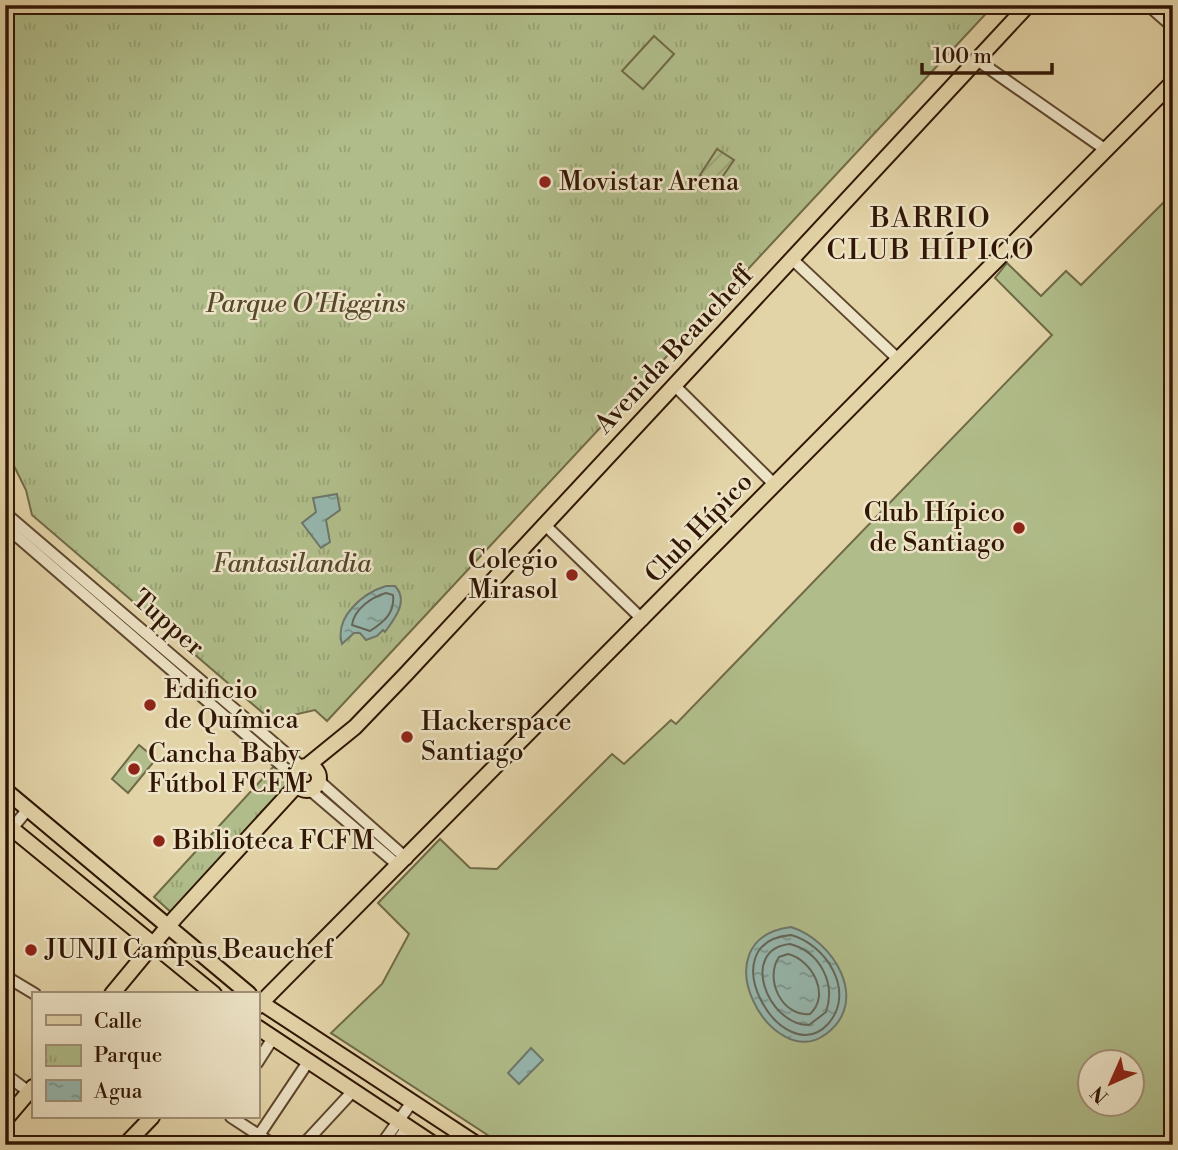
<svg xmlns="http://www.w3.org/2000/svg" width="1178" height="1150" viewBox="0 0 1178 1150" font-family="'Libre Bodoni',serif">
<defs>
<pattern id="park-tufts" width="24" height="20" patternUnits="userSpaceOnUse" patternTransform="scale(1.75)"><rect width="24" height="20" fill="#b0bd8a"/><path d="M3 7l-1-3M5 7V3M7 7l1-3M15 17l-1-3M17 17v-4M19 17l1-3" fill="none" stroke="#98a275"/></pattern>
<pattern id="garden-furrows" width="10" height="10" patternUnits="userSpaceOnUse" patternTransform="scale(1.75)"><rect width="10" height="10" fill="#b0bd8a"/><path d="M-1 1l2-2M0 10L10 0M9 11l2-2" fill="none" stroke="#98a275"/></pattern>
<pattern id="water-ripples" width="26" height="14" patternUnits="userSpaceOnUse" patternTransform="scale(1.75)"><rect width="26" height="14" fill="#96b7ae"/><path d="M2 4q2-2 4 0t4 0M15 11q2-2 4 0t4 0" fill="none" stroke="#7b948b"/></pattern>
</defs>
<rect width="100%" height="100%" fill="#e3d4a8"/>
<filter id="stains"><feTurbulence type="fractalNoise" baseFrequency=".00286" numOctaves="4"/><feColorMatrix values="0 0 0 0 .2 0 0 0 0 .09 0 0 0 0 .02 0 0 0 .5 -.17"/></filter>
<radialGradient id="worn" r=".72"><stop offset=".6" stop-color="#630" stop-opacity="0"/><stop offset="1" stop-color="#630" stop-opacity=".3"/></radialGradient>
<path fill="url(#park-tufts)" stroke="#706a47" stroke-width="2" d="M5,5H994L327,721L315,710L271,720L32,515L26,490L5,448Z
M275,765L290,779V783L173,914L154,897Z"/>
<path fill="url(#garden-furrows)" stroke="#706a47" stroke-width="2" d="M717,149L734,160L716,186L700,175Z"/>
<path fill="#b0bd8a" stroke="#706a47" stroke-width="2" fill-rule="evenodd" d="M654,36L674,54L643,89L622,71Z
M1173,193V1145H503L331,1033L382,984L409,934L378,903L440,839L470,868L497,869L612,754L624,764L671,720L676,724L1052,335L995,278L1007,263L1041,296L1066,271L1081,285ZM1090,1062H1132V1104H1090Z
M139,745L156,759L128,793L112,779Z"/>
<path fill="url(#water-ripples)" stroke="#6e776a" stroke-width="2" d="M337,494L340,510L326,520L330,542L321,548L302,523L316,512L313,498Z
M386,586H395C409,601 395,618 385,632L383,630L377,636L366,640L360,633H354L342,644C334,617 363,593 386,586Z
M791,927C833,940 871,1001 826,1034C772,1075 697,939 791,927Z
M531,1048L543,1060L519,1084L508,1073Z"/>
<g fill="none" stroke-linecap="round" stroke-linejoin="round">
<path stroke="#646659" stroke-width="2" d="M386,593L393,595C395,613 384,622 370,631L352,625C354,609 372,597 386,593Z
M791,935C825,944 857,991 828,1024C783,1073 707,942 791,935Z
M790,944C820,952 836,983 826,1012L809,1025C767,1025 739,949 790,944Z
M788,954C812,960 831,995 810,1014C782,1017 764,979 779,957Z"/>
<g stroke="#5e462d" stroke-width="14">
<path id="minor" d="M1148,5L1173,27
M977,60L1106,150
M792,259L898,359
M674,385L775,485
M5,513L302,767
M545,525L643,620
M5,526L295,777
M319,781L407,859
M310,790L399,866
M5,837L28,809
M5,976L35,994
M257,1063L273,1038
M5,1074L29,1092
M231,1117L274,1145
M259,1135L308,1062
M303,1145L353,1091
M381,1145L412,1102
M395,1145L407,1127"/>
</g>
<g stroke="#311604" stroke-width="18">
<path id="major" d="M307,766L355,727L406,674L1028,5
M295 778a12 12 0 1 1 24 0a12 12 0 1 1-24 0Z
M5,790L249,994
M5,823L214,994
M112,994L175,918L297,785
M257,1000L478,1145
M257,1007L1173,82
M257,1027L435,1145
M5,1120L33,1087
M125,1145L152,1117"/>
</g>
<use href="#minor" stroke="#ede3c6" stroke-width="10"/>
<use href="#major" stroke="#e3d4a8" stroke-width="14"/>
</g>
<g fill="#8f2418" stroke="#ede3c6" stroke-width="2.5">
<circle cx="545" cy="182" r="7"/>
<circle cx="1019" cy="528" r="7"/>
<circle cx="572" cy="575" r="7"/>
<circle cx="150" cy="705" r="7"/>
<circle cx="407" cy="737" r="7"/>
<circle cx="134" cy="769" r="7"/>
<circle cx="159" cy="841" r="7"/>
<circle cx="31" cy="950" r="7"/>
</g>
<g text-anchor="middle" dominant-baseline="central" stroke-width="5" stroke-linejoin="round" paint-order="stroke">
<g font-size="26" fill="#311604" stroke="#ede3c6" text-anchor="start">
<text x="559" y="182">Movistar Arena</text>
<text x="1005" y="513" text-anchor="end">Club Hípico<tspan x="1005" dy="30">de Santiago</tspan></text>
<text x="558" y="560" text-anchor="end">Colegio<tspan x="558" dy="30">Mirasol</tspan></text>
<text x="164" y="690">Edificio<tspan x="164" dy="30">de Química</tspan></text>
<text x="421" y="722">Hackerspace<tspan x="421" dy="30">Santiago</tspan></text>
<text x="148" y="754">Cancha Baby<tspan x="148" dy="30">Fútbol FCFM</tspan></text>
<text x="173" y="841">Biblioteca FCFM</text>
<text x="45" y="950">JUNJI Campus Beauchef</text>
</g>
<g font-size="26" font-style="italic" fill="#57482c" stroke="#ede3c6">
<text x="306" y="304">Parque O'Higgins</text>
<text x="292" y="564">Fantasilandia</text>
</g>
<g font-size="26" fill="#311604" stroke="#ede3c6">
<text transform="translate(674 350) rotate(-47)">Avenida Beaucheff</text>
<text transform="translate(699 528) rotate(-46)">Club Hípico</text>
<text transform="translate(168 623) rotate(41)">Tupper</text>
</g>
<g font-size="28" letter-spacing="2" fill="#311604" stroke="#ede3c6">
<text x="931" y="218">BARRIO<tspan x="931" dy="32">CLUB HÍPICO</tspan></text>
</g>
</g>
<rect width="1178" height="1150" fill="none" stroke="#e3d4a8" stroke-width="28"/>
<rect x="7" y="7" width="1164" height="1136" fill="none" stroke="#311604" stroke-width="3.5"/>
<rect x="14" y="14" width="1150" height="1122" fill="none" stroke="#311604" stroke-width="2"/>
<rect x="32" y="992" width="228" height="126" fill="#ede3c6" stroke="#a29178" stroke-width="2"/>
<rect x="46" y="1015" width="35" height="10" fill="#e3d4a8" stroke="#a29178" stroke-width="2"/>
<text x="94" y="1028" font-size="21" fill="#311604">Calle</text>
<rect x="46" y="1045" width="35" height="21" fill="url(#park-tufts)" stroke="#a29178" stroke-width="2"/>
<text x="94" y="1062" font-size="21" fill="#311604">Parque</text>
<rect x="46" y="1080" width="35" height="21" fill="url(#water-ripples)" stroke="#a29178" stroke-width="2"/>
<text x="94" y="1098" font-size="21" fill="#311604">Agua</text>
<g transform="translate(1111 1083) rotate(225)"><circle r="33" fill="#ede3c6" stroke="#a29178" stroke-width="2"/>
<path d="M0-5L12 26L0 18L-12 26Z" fill="#8f2418"/>
<text y="-10" font-size="19" font-weight="bold" text-anchor="middle" fill="#311604">N</text>
</g>
<path d="M922 63v10h130v-10" fill="none" stroke="#311604" stroke-width="3.5"/>
<text x="933" y="63" font-size="21" fill="#311604" stroke="#ede3c6" stroke-width="5" paint-order="stroke">100 m</text>
<rect width="100%" height="100%" filter="url(#stains)"/>
<rect width="100%" height="100%" fill="url(#worn)"/>
</svg>
